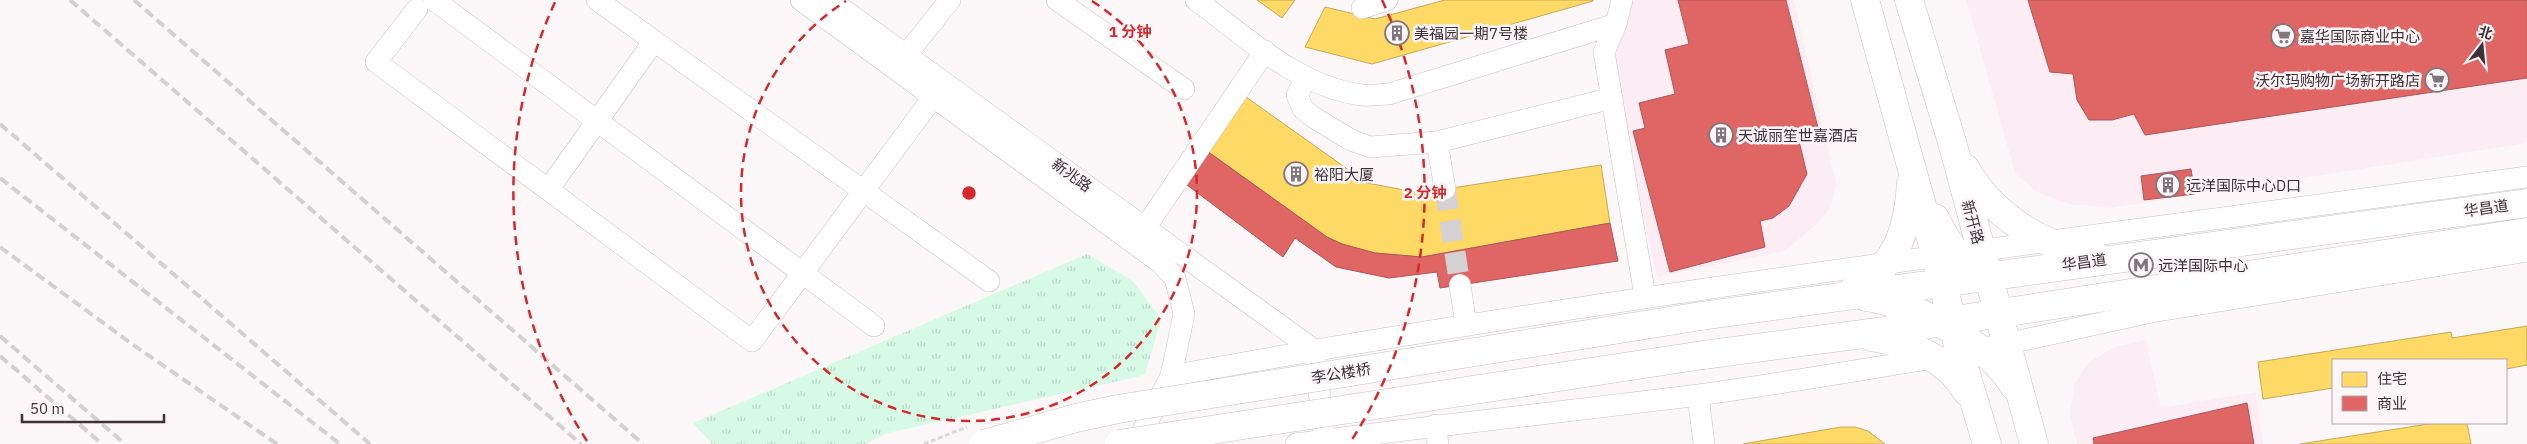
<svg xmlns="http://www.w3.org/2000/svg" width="2527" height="444" viewBox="0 0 2527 444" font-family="'IBM Plex Sans','Noto Sans SC',sans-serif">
<defs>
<pattern id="park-tufts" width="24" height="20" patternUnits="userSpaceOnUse" patternTransform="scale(1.25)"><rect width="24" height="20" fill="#d7fae7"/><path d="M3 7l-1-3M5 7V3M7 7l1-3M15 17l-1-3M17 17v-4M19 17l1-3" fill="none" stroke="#bad7c7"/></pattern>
</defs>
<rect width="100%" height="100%" fill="#fbf7f9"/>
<path fill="#fcedf5" d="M1634,0H1794L1836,183L1831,207L1819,222L1785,251L1657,277L1609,57Z
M1966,0H2527V143L2111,208L2069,204L2037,192L2015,173Z
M2146,340L2161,408L2256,392L2263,444H2077L2070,415L2074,384L2089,362L2114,347Z"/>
<path fill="url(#park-tufts)" d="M1087,254L1133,281L1161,319L1145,375L888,433L865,444H712L693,423Z"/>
<path fill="#ffd966" stroke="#c5a758" d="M1257,0H1295L1282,18Z
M1445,0H1593V1L1372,64L1305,47L1325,7L1375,19Z
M1246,97L1367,183L1420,193L1601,165L1610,223L1422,257L1375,253L1342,244L1327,237L1207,151Z
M2527,326V365L2506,369V360H2333V388L2263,399L2258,362L2451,332L2452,338Z
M2435,423H2467L2471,444H2300Z
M1841,427H1855L1868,431L1885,444H1743Z"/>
<path fill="#e06666" stroke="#af5658" d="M1678,0H1786L1819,132L1798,137L1807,174L1789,206L1773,218L1760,221L1765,247L1670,272L1633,131L1645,128L1639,103L1675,94L1665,50L1689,44Z
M2028,0H2527V78L2145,135L2134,114L2112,120H2089L2077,100L2073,74L2050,72Z
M1207,151L1327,237L1342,244L1375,253L1422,257L1610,223L1618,261L1440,288L1437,272L1389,278L1336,267L1295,238L1283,257L1183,182Z
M2191,169L2195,194L2144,200L2141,176Z
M2247,403L2254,444H2094L2093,438Z"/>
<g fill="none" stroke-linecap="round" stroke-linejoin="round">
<path stroke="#d5d0d2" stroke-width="21" stroke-dasharray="21 11" stroke-linecap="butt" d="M1445,189L1460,285"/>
<g stroke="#cac3c6" stroke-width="22">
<path id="minor" d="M434,0L874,326
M597,0L989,281
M801,0L1161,263L1175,278L1184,314L1171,376L1136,444
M830,0L1314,350
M1057,0L1184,89
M1196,0C1246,37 1298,87 1362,95C1371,96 1381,94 1389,94L1616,24
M1622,0L1616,24L1604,52L1645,296
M1362,8L1387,0
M417,9L376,62L752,341L934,96
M906,55L950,0
M1306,78L1297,95L1303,109L1313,117L1351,140L1370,147L1437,142L1612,98
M1437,142L1445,189
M548,190L654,41
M1145,228L1265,51
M1460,285L1466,326
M1992,347L2151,312L2527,251
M1316,363L1323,427
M1171,376C1621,293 2074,239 2527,177
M1698,395L1704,444
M1435,425L1438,444
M1296,444C1430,426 1564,412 1698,395C1779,384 1859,370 1940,357"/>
</g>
<g stroke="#cac3c6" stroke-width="29">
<path id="major" d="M1865,0L1936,256L1960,354L1987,444
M1909,0L1952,142L2034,444
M1965,168C1992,215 2041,247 2095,255
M1935,218C1947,243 1966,272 1995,277
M1851,292C1896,268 1908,231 1911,183
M1866,297C1914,303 1989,344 2014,386
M1701,316L2527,203
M1871,337C1909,342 1947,358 1967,392
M1703,355L1878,332L2527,232"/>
</g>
<path stroke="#dad7da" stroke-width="3" stroke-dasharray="5 2.5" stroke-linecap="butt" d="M924,444L967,427"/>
<use href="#minor" stroke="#fefefe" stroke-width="21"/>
<use href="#major" stroke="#fefefe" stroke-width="28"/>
<path stroke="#d2d0d1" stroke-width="4" stroke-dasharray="10 5" stroke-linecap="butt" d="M70,0L581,444
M134,0L643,444
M0,124L370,444
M0,178L340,444
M0,247L132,344L277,444
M0,336L125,444
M0,356L102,444"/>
<g stroke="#cac3c6" stroke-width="29" stroke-linecap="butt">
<path id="major-bridge" d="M984,444L1076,418L1118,409L1701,316
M1119,444L1703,355"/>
</g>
<use href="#major-bridge" stroke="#fefefe" stroke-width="28"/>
</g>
<g fill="none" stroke="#d62828" stroke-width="2.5" stroke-dasharray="9 6">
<path d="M1092 1A228 228 0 1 1 846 1"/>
<path d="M587 441A456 456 0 0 1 556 0M1382 0A456 456 0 0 1 1351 441"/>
</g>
<defs>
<g id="building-ring" transform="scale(1.25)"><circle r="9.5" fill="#fcf6f9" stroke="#80777c" stroke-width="1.5"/><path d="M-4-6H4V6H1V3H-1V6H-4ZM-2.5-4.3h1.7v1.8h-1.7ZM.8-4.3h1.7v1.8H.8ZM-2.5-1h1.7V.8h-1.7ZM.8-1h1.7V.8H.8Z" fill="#80777c"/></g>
<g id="supermarket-ring" transform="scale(1.25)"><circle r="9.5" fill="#fcf6f9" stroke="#80777c" stroke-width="1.5"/><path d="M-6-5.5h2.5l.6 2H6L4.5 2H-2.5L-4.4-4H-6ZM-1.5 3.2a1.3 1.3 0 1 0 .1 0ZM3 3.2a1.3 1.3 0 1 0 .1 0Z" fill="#80777c"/></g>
<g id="metro-ring" transform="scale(1.25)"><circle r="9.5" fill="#fcf6f9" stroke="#80777c" stroke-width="1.5"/><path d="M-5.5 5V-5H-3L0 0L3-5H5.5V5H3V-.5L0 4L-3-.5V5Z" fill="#80777c"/></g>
</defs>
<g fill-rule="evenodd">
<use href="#building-ring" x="1397" y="33"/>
<use href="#supermarket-ring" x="2283" y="36"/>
<use href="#supermarket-ring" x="2437" y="80"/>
<use href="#building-ring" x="1721" y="135"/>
<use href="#building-ring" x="1296" y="174"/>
<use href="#building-ring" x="2168" y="185"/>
<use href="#metro-ring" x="2141" y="265"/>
</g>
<g text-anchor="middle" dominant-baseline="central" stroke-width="5" stroke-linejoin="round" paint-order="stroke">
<g font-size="15" fill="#3e3238" stroke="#fcf6f9" text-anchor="start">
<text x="1414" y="33">美福园一期7号楼</text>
<text x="2300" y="36">嘉华国际商业中心</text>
<text x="2420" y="80" text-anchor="end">沃尔玛购物广场新开路店</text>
<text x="1738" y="135">天诚丽笙世嘉酒店</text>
<text x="1314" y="174">裕阳大厦</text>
<text x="2186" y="185">远洋国际中心D口</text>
<text x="2158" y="265">远洋国际中心</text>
</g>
<g font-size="15" fill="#3e3238" stroke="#fcf6f9">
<text transform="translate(1072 175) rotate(36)">新兆路</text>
<text transform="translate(2486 208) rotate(-8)">华昌道</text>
<text transform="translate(1973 222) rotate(75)">新开路</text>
<text transform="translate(2084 262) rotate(-8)">华昌道</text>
<text transform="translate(1341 373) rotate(-9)">李公楼桥</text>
</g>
</g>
<circle cx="969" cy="193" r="8" fill="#d62828" stroke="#fcf6f9" stroke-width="2.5"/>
<g font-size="15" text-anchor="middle" font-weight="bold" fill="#d62828" stroke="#fcf6f9" stroke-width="5" stroke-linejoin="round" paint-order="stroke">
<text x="1130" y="37">1 分钟</text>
<text x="1425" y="198">2 分钟</text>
</g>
<rect x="2332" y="359" width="175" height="65" fill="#fcf6f9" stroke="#b0a8ac"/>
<rect x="2342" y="372" width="25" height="15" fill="#ffd966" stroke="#b0a8ac"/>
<text x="2377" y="384" font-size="15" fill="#3e3238">住宅</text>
<rect x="2342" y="396" width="25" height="15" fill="#e06666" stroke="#b0a8ac"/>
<text x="2377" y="409" font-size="15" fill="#3e3238">商业</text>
<g transform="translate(2482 45) rotate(16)" stroke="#fcf6f9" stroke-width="4" paint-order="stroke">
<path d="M0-4L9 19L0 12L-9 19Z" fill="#3e3238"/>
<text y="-8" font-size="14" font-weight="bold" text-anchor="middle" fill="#3e3238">北</text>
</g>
<path d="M22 414v8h142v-8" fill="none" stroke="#3e3238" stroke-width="2.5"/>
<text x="30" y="414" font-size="15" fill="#3e3238" stroke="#fcf6f9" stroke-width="4" paint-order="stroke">50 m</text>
</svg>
